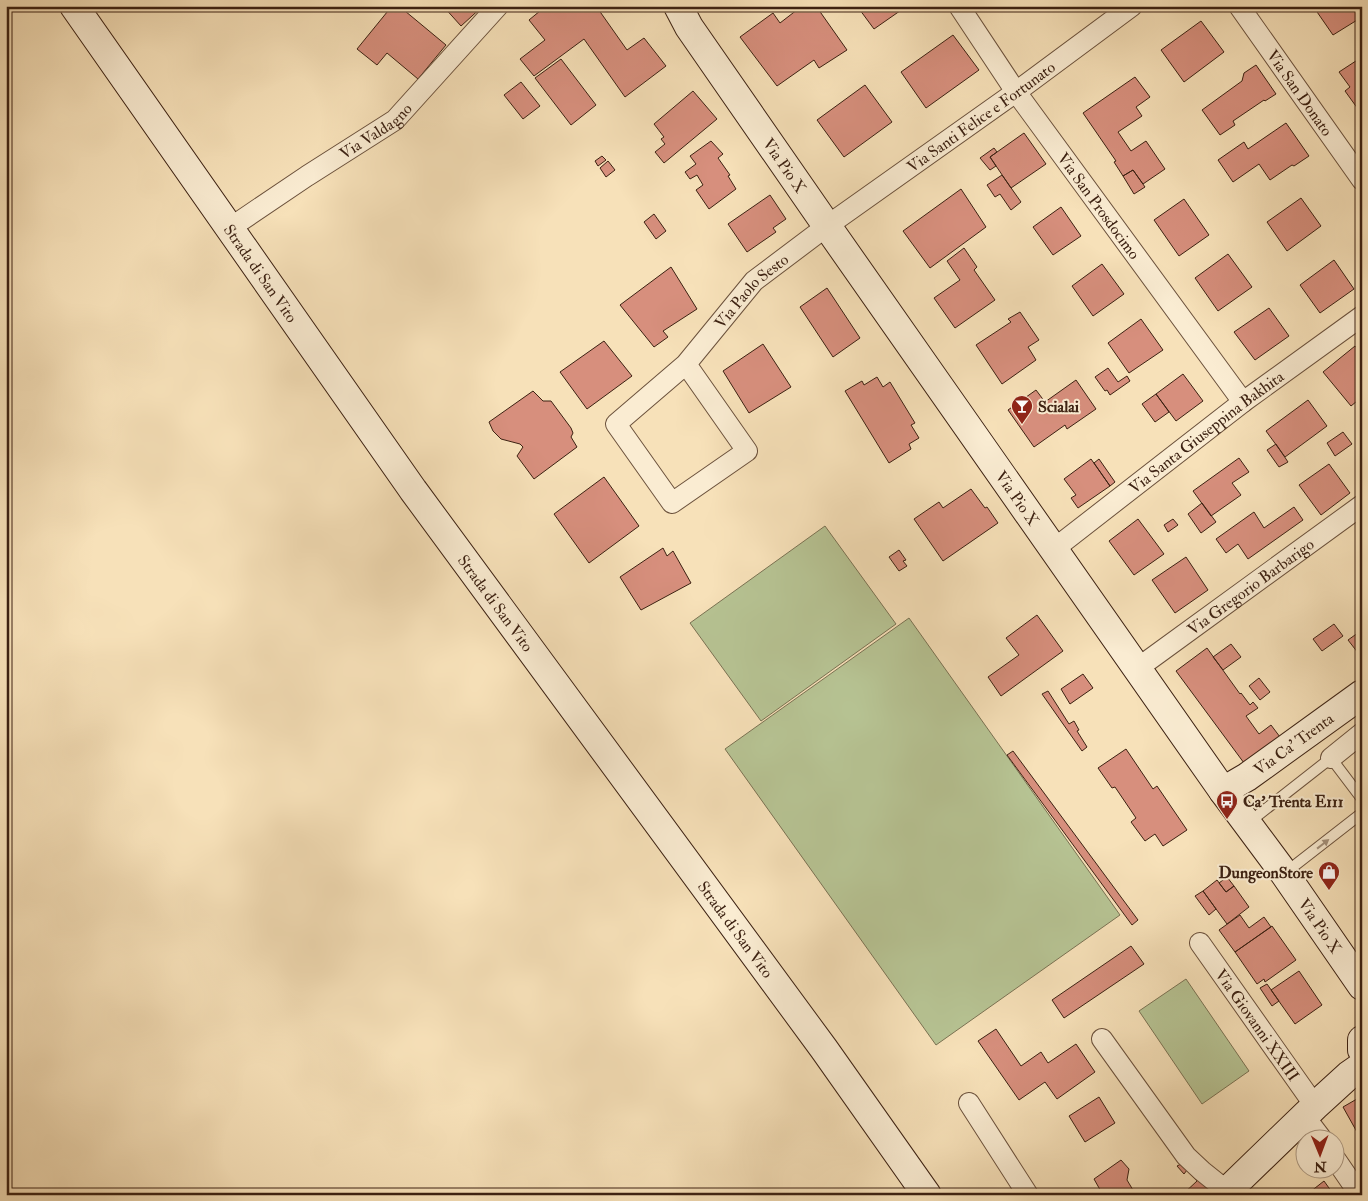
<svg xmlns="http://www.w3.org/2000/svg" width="1368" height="1201" font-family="'IM FELL Double Pica',serif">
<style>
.park{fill:#b7c494;stroke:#7a7253}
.building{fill:#d78f7d;stroke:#3c2112}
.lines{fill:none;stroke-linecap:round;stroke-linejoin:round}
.lane-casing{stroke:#6b513c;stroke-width:12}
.street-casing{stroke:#6b513c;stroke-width:22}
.secondary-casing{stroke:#3c2112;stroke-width:30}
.lane{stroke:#faecd2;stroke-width:10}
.street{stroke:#faecd2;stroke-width:20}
.secondary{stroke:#faecd2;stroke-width:28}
.oneway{fill:#a4917c}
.labels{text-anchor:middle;stroke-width:4;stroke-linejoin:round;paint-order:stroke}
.street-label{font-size:16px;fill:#3c2112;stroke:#faecd2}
.poi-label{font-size:16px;font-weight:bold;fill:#3c2112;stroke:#faecd2;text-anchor:start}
</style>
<rect width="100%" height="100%" fill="#f7e1b9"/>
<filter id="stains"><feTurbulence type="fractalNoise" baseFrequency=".004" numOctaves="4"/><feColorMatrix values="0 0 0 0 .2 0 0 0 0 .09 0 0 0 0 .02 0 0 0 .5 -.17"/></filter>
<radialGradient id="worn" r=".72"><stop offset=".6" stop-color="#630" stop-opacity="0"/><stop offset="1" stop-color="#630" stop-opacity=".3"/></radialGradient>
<path class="park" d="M825,526l71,98 -135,97 -71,-98z
M909,618l211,297 -184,130 -211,-296z
M1186,979l63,92 -47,33 -63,-93z"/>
<path class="building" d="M392,6h7l47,39 -28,34 -31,-26 -10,12 -20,-16z
M443,6h40l-22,20z
M546,6h50l31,44 17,-12 22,28 -41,31 -41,-58 -50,37 -14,-17 25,-19 -16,-20z
M802,6h14l31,44 -28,18 -5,-8 -37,26 -37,-49 33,-24 7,10z
M857,6h50l-33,23z
M1319,6h43v11l-29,18 -18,-26z
M1201,21l23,31 -40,30 -23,-32z
M953,35l26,35 -53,38 -25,-36z
M1362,57v49l-4,3 -13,-18 5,-4 -11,-15z
M561,59l35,46 -25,20 -36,-47z
M1256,65l20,29 -11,7 -1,-1 -31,21 2,4 -15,10 -18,-25 40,-29 2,-8z
M1135,77l15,20 -14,10 6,9 -24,16 13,19 15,-10 19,28 -22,15 -10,-14 -10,6 -9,-14 2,-1 -33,-48z
M521,82l19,24 -17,13 -19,-24z
M865,85l27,37 -48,35 -27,-37z
M693,91l24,28 -53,44 -9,-11 10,-8 -4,-5 3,-2 -10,-13z
M1286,123l23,33 -15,10 -2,-1 -22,15 -11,-16 -26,18 -15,-22 26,-18 4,7z
M1024,133l22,31 -35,24 -21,-31z
M711,141l12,13 -5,4 12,17 -2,1 8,13 -27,20 -13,-19 7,-5 -6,-10 -7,4 -5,-7 11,-8 -6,-8z
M994,148l3,4 -7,5 6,9 -6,4 -10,-12z
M602,156l4,4 -8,6 -3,-5z
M608,161l7,9 -9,7 -6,-9z
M1133,170l12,17 -11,7 -11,-18z
M1002,175l19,27 -10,8 -11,-16 -5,3 -8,-12z
M961,189l25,38 -56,41 -27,-37z
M770,195l16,24 -13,9 3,4 -29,20 -19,-28z
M1301,198l20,28 -34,25 -20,-29z
M1184,199l25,36 -30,21 -25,-36z
M1061,207l20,29 -28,19 -20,-28z
M654,214l12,17 -10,8 -12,-17z
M964,248l13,19 -3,3 21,30 -40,28 -21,-30 26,-18 -13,-19z
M1228,254l24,33 -34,24 -23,-33z
M1334,260l20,29 -34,24 -20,-28z
M1102,264l22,30 -31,22 -21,-30z
M671,267l26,42 -34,22 5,6 -14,10 -34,-42z
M827,288l33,50 -27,19 -33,-50z
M1269,308l20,28 -34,24 -21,-28z
M1020,312l19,28 -11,7 8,13 -34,24 -26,-39 35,-23 -3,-3z
M1141,319l22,31 -34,23 -21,-30z
M604,341l28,35 -45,33 -27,-37z
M763,344l28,43 -42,26 -26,-42z
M1355,346l7,8v43l-11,9 -28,-34z
M1108,368l10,14 9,-6 3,5 -20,14 -3,-5 -2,1 -10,-14z
M1183,374l20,27 -27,20 -20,-27z
M877,377l6,10 7,-5 25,41 -4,2 8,13 -10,6 2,5 -22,14 -44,-72 17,-10 2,4z
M1076,380l20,29 -29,20 -2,-4 -31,22 -26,-37 28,-20 9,12z
M533,391l10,10h8l20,27 2,5 -2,4 6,10 -43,32 -17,-23 6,-9 -3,-3 -19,-5 -8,-8 -4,-9z
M1156,394l13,18 -14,10 -13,-18z
M1308,400l19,26 -42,31 -19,-26z
M1343,432l9,12 -17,12 -8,-13z
M1276,444l12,18 -9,5 -12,-17z
M1239,458l10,14 -17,11 9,12 -30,21 -18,-25z
M1091,459l19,27 -32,22 -7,-10 5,-3 -12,-16z
M1099,459l16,23 -5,4 -16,-23z
M1329,464l21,29 -29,22 -22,-30z
M604,477l35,49 -50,37 -35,-49z
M971,489l14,19 2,-1 11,16 -55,38 -29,-42 25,-17 4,6z
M1202,503l14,19 -15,11 -13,-19z
M1294,507l9,13 -55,39 -10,-15 -12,9 -10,-14 38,-27 10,16z
M1138,519l26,35 -30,21 -25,-34z
M1173,519l5,6 -10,7 -4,-7z
M663,548l4,8 6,-5 18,32 -50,27 -21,-33z
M899,550l7,10 -3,1 4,5 -8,5 -10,-14z
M1186,557l22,33 -33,23 -23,-33z
M1037,615l26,36 -62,45 -13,-19 31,-22 -13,-17z
M1334,624l9,12 -21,15 -9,-12z
M1362,630v28l-14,-18z
M1231,644l10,13 -18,13 -10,-13z
M1207,648l33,46 1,-1 9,12 3,-3 5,6 -12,8 13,18 12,-9 9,12 -36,26 -68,-92z
M1083,674l10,14 -23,16 -9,-15z
M1259,678l11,14 -10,8 -11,-14z
M1048,691l21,33 5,-3 5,9 -2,1 10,16 -5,4 -40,-57z
M1126,749l27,40 4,-3 30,44 -24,16 -8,-12 -10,7 -14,-19 5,-4 -21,-31 -3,1 -14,-20z
M1013,751l125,169 -6,5 -125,-170z
M1227,877l7,9 -8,6 -7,-9z
M1217,880l9,12 8,-6 15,21 -22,17 -24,-33z
M1203,891l13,18 -7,6 -14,-19z
M1240,915l9,13 15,-11 7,10 -36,25 -16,-22z
M1272,926l24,34 -31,22 -1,-3 -7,5 -22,-32z
M1131,946l13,18 -80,54 -12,-18z
M1299,971l23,34 -27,19 -24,-34z
M1267,984l12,17 -7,5 -12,-18z
M996,1029l25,37 20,-14 7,11 28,-19 19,28 -38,27 -12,-17 -26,18 -41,-59z
M1362,1096v45l-19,-34z
M1099,1097l16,26 -30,19 -16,-26z
M1121,1160l8,9 -2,11 9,15h-33l-9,-16z
M1181,1164l35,21 -11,10h-23l15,-14 -10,-11 -3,4 -7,-8z
M1324,1181l10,14h-22l-2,-3z"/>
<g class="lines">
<g class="lane-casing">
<path id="lane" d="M1248,823l83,-65 31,41
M1285,873l77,-60"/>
</g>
<g class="street-casing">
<g id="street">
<path id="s1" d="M959,6l57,86 227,310"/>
<path id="s2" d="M1239,6l123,174"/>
<path id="s3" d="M230,228l77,-52 88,-56 103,-114"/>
<path id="s4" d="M686,364l61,87 -75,52 -56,-79 70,-60 68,-83 73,-55 189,-134 116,-86"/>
<path id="s5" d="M1054,549l189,-147 119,-86"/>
<path id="s6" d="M1138,668l224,-163"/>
<path d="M1331,758l31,-25"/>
<path id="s7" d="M1200,943l115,163"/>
<path d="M1102,1039l84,117 16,15 25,20"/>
<path d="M969,1103l59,92"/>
<path d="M1305,1117l16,21"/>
<path d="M1336,1160l24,35"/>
</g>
</g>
<g class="secondary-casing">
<g id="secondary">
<path id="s8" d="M74,6l339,484 411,559 103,146"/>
<path id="s9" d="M678,6l11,21 138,199 396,565 61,82 78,113"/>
<path id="s10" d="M1223,791l24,-14 115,-83"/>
<path d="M1362,1040v10"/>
<path d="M1223,1195l92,-89 34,-31 13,-9"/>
</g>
</g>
<use href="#lane" class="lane"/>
<use href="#street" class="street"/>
<use href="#secondary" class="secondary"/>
</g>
<defs><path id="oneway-solid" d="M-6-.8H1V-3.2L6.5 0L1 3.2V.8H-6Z" transform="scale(1.25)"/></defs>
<use class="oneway" href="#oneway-solid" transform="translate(1323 844) rotate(-38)"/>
<defs>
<g id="bar-pin" transform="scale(1.125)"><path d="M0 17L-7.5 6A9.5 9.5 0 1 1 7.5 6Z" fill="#8f2418" stroke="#faecd2"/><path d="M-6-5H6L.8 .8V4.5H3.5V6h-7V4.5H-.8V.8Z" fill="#fff"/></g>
<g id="bus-pin" transform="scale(1.125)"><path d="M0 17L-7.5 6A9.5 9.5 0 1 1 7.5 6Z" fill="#8f2418" stroke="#faecd2"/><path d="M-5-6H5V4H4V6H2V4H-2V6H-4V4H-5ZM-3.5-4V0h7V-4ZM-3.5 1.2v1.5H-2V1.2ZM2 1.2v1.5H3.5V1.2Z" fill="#fff"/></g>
<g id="shop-pin" transform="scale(1.125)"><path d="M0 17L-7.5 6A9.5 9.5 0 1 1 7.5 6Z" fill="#8f2418" stroke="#faecd2"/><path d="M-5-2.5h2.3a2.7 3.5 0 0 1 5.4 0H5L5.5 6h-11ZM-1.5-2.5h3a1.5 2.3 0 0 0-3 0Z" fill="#fff"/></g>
</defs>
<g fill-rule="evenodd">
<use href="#bar-pin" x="1022" y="406"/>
<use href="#bus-pin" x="1227" y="801"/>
<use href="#shop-pin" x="1329" y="872"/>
</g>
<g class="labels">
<g class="street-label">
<text dy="6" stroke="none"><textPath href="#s2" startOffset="106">Via San Donato</textPath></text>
<text dy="6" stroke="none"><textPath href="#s4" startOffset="774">Via Santi Felice e Fortunato</textPath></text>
<text dy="6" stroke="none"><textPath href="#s3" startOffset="175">Via Valdagno</textPath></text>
<text dy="6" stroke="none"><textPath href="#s9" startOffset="192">Via Pio X</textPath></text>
<text dy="6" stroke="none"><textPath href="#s1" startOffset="244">Via San Prosdocimo</textPath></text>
<text dy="6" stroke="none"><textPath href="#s8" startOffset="326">Strada di San Vito</textPath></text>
<text dy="6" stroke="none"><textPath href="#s4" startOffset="485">Via Paolo Sesto</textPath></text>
<text dy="6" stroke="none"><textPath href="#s5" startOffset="192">Via Santa Giuseppina Bakhita</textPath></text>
<text dy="6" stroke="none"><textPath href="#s9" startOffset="598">Via Pio X</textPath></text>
<text dy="6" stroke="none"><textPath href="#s6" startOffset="139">Via Gregorio Barbarigo</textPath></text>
<text dy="6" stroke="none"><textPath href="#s8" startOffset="731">Strada di San Vito</textPath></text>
<text dy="6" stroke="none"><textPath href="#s10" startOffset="85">Via Ca' Trenta</textPath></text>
<text dy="6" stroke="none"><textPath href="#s9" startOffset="1122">Via Pio X</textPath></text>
<text dy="6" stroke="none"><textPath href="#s8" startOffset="1136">Strada di San Vito</textPath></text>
<text dy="6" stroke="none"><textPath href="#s7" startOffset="100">Via Giovanni XXIII</textPath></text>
</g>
<g class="poi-label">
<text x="1038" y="412">Scialai</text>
<text x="1243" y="807">Ca' Trenta E111</text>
<text x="1313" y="878" text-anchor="end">DungeonStore</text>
</g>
</g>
<rect width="1368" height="1201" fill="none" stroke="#f7e1b9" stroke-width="25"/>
<rect x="8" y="8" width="1353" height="1186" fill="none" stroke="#3c2112" stroke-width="2.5"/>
<rect x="12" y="12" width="1343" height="1176" fill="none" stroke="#3c2112"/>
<g transform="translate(1320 1154) rotate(179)"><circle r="24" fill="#faecd2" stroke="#ae9b85"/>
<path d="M0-4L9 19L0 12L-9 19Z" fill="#8f2418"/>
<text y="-8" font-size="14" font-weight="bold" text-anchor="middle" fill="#3c2112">N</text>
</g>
<rect width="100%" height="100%" filter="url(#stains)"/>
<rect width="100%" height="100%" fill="url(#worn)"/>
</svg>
